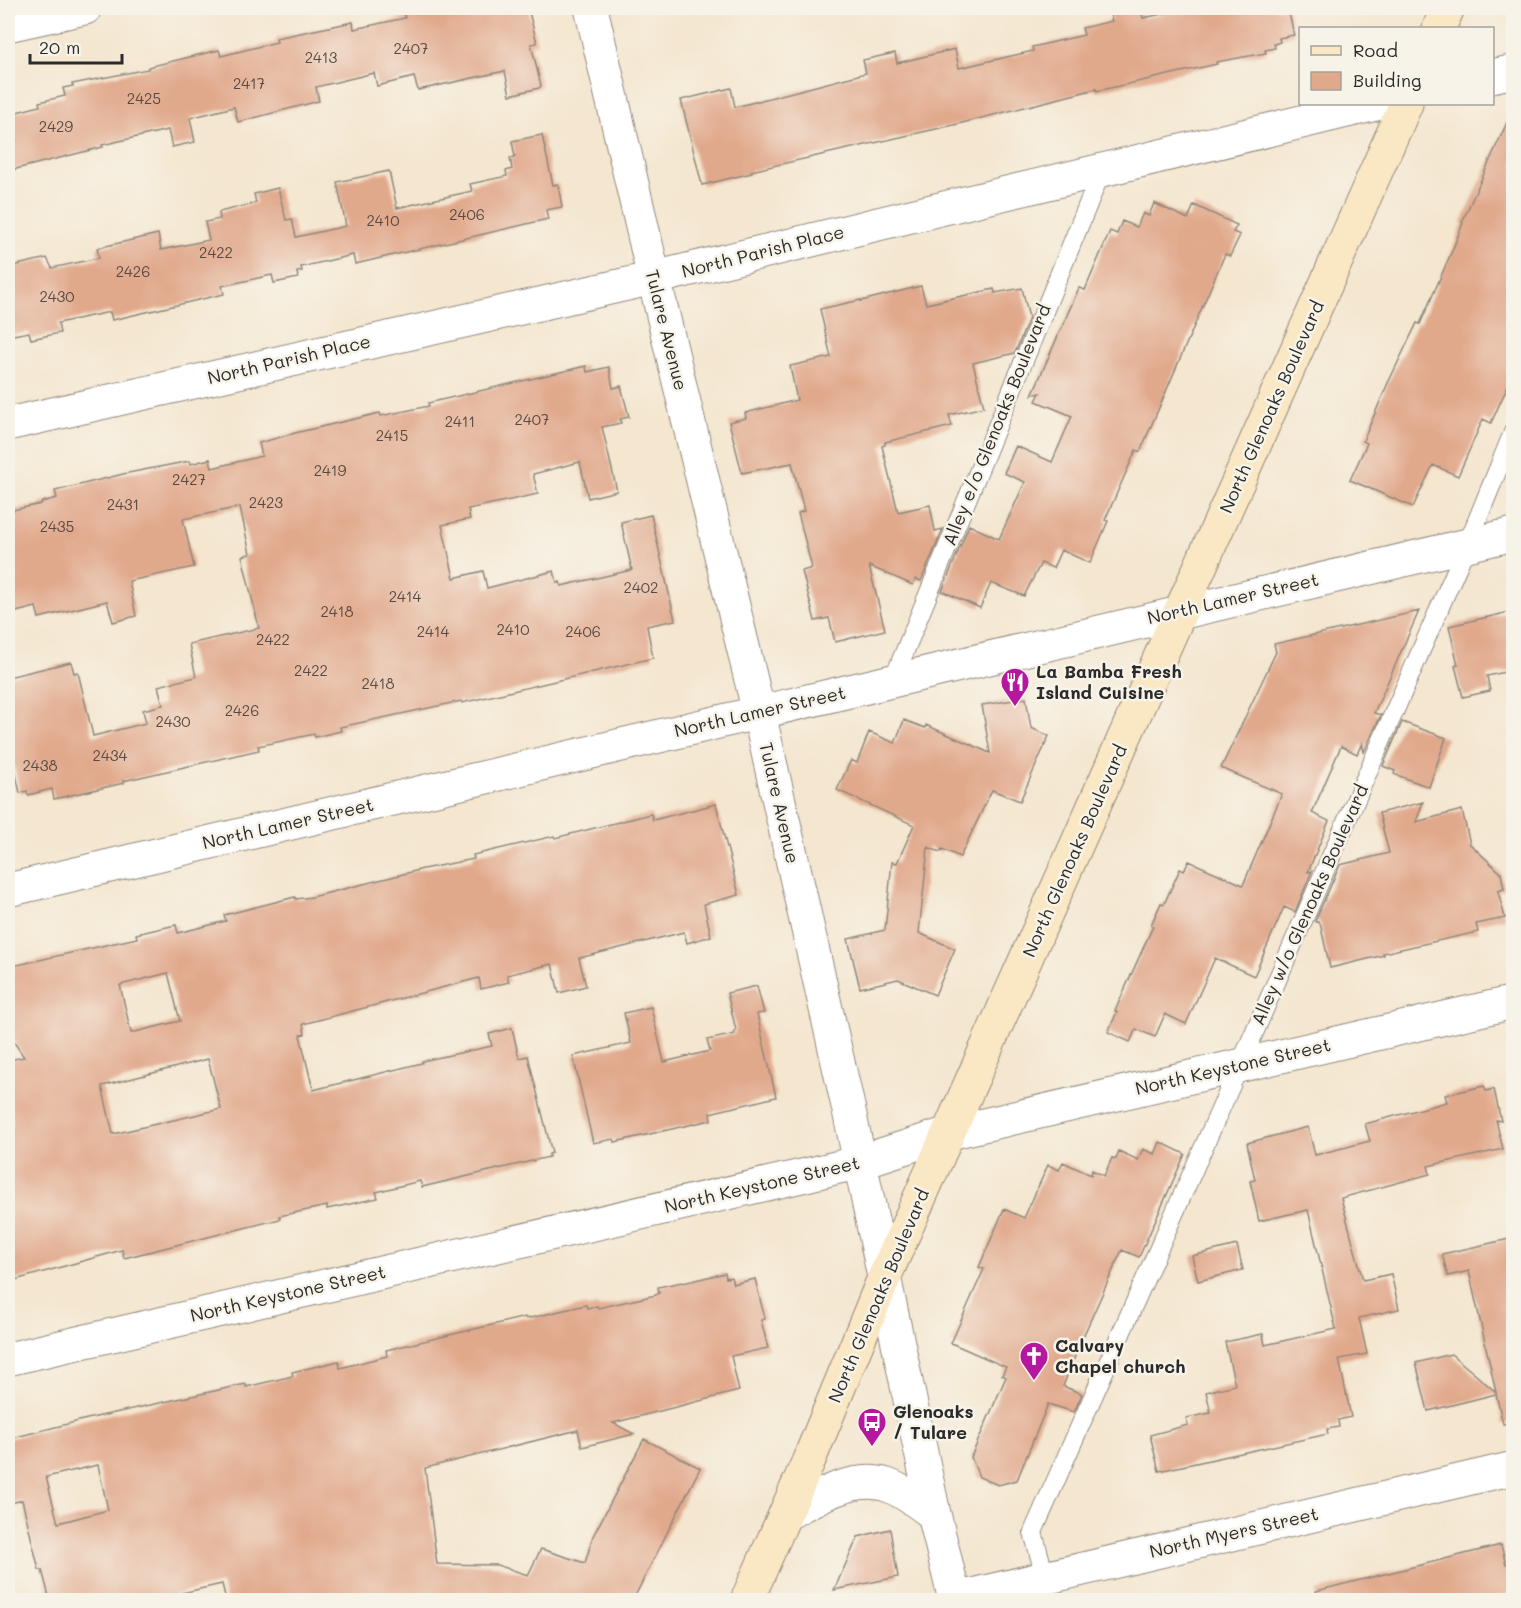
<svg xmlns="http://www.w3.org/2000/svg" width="1521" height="1608" font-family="Mali,sans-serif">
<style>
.building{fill:#e1a98c;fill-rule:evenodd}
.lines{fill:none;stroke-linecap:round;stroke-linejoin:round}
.lane-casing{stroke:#90887d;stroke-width:20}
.street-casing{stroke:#90887d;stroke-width:35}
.secondary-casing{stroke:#90887d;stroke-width:35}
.lane{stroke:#fff;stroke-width:18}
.street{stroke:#fff;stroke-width:33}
.secondary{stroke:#fae7c3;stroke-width:33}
.labels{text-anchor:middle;stroke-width:5;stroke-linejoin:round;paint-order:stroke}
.number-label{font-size:15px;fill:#584a43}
.street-label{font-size:18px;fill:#2b2b2b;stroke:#f7f3e8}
.poi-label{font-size:18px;font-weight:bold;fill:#2b2b2b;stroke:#f7f3e8;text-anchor:start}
</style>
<rect width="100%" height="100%" fill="#f7f3e8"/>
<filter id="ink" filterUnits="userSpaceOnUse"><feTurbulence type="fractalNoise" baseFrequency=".0167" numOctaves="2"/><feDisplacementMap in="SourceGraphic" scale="12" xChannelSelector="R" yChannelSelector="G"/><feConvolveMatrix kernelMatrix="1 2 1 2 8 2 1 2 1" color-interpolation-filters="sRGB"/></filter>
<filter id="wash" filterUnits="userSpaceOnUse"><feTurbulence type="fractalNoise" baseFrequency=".008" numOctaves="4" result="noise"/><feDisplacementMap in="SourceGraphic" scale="24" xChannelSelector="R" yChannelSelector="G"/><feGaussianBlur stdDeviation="1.35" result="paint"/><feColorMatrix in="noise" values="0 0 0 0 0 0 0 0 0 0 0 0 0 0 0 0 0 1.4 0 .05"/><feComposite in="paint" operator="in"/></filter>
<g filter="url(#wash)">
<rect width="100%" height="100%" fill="#f4e6cf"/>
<g id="blocks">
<path class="building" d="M402,8h126l9,35 -6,1 10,42 -2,2 -29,7 -5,-24 -87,19 -4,-13 -37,9 -3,-13 -58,14 3,14 -81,21 -4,-15 -44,11 5,24 -23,5 -4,-17 -66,15 1,2 -95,24v-28l8,-2 -7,-27 31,-8 -1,-4 26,-6 -2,-8 10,-2 -1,-2 76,-15v-2l71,-17 2,6 56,-14 -1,-4 77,-16 1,7 51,-11z
M1109,8h32l2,10 47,-10h98l6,27 -15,3 1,4 -6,2 1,4 -10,2 1,3 -50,9 1,2 -120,27 -1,-2 -138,35 -207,47 1,2 -50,12 -21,-85 50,-12 4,19 131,-34 -3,-13 32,-7 2,10 58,-14 4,19 74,-17 -1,-4 52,-12 -2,-7 30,-7z
M1514,107v121l-9,19 9,5v120l-23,51 -8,-4 -25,57 -25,-11 -20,42 -63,-27 17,-37 -4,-2 25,-58 29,-60 3,1 32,-73 11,-28 -1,-1z
M542,135l11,50 5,-1 4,23 -16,3 2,9 -193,45 -2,-9 -52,12 1,4 -5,1 1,6 -24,5 -2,-8 -50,11 2,8 -112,26 -2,-8 -52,11 2,10 -29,6 -2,-7 -21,4v-69l39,-9 5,10 47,-10 -2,-10 61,-14 3,16 48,-10 -4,-18 15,-3 -1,-7 37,-9 -2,-9 24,-6 8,32 6,-1 4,18 50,-11 -9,-44 52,-11 8,37 75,-17 -2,-7 37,-8 -1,-5 6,-2 -2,-11 5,-1 -3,-16z
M1154,203l34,16 6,-14 43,20 -4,7 7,3 -10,21 -5,-2 -85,198 -4,-2 -31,70 3,1 -18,42 -29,-13 -8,18 -12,-5 -17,33 -33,-13 -11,25 -38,-17 27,-66 30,14 26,-57 -21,-9 12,-27 36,16 20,-46 -36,-15 4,-8 -8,2 47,-107 6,2 25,-59 7,3 5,-13 15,6 6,-14 6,3z
M921,286l5,18 68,-15 1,4 27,-5 7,30 -14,35 -42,10 11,44 -35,8 3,11 -67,16v3l-3,1 16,66 32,-7 5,26 8,-2 -22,52 -5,-2 -3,6 -44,-19 16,64 -50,12 -6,-24 -14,3 -13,-50 10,-3 -14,-55 6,-2 -12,-48 -50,10 -13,-51 17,-4 -1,-5 52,-13 -7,-34 41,-9 -11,-48 41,-9v1z
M586,366l1,6 22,-5 4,21 8,-2 8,31 -9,2 1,4 -19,4 15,64 -29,7 -8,-36 -47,12 5,20 -70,15 2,10 -28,6 12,53 29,-7 4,17 67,-17 3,12 3,-1 1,4 71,-16 -11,-48 30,-7 24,105 -28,6 6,32 -191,45 -1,-2 -121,26 1,4 -26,6 -1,-3 -56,12 1,4 -136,31 1,2 -70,16 -2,-10 -24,6 -1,-4 -7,2 -12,-55v-61l63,-15 3,11 4,-1 15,64 53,-13 -3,-13 20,-5 -5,-19 38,-9 -7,-33 70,-16 -17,-72 8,-2 -10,-47 -57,12 11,48 -65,14 7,35 -23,6 -6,-21 -68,17 -3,-11 -28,7v-103l33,-7 1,-2 15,-4 -2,-7 68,-17 67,-13v3l20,-5 2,9 50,-12 -3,-13 36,-10 85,-20 1,3 48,-10 -1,-3z
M1419,611l-45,102 7,2 -17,37 -2,-9 -5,11 -16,-8 -29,67 17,8 -21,51 4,-1 -17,41 -11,-5 -30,69 -39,-18 -29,66 -21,-10 -10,23 -19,-8 -6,13 -22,-10 9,-20 -2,-1 38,-85 -2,-1 10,-22 3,1 16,-35 4,2 5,-10 54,24 39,-91 -61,-26 55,-116 -2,-8z
M1514,611v59l-27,6 3,15 -27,6 -8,-31 3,-1 -9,-39z
M1026,698l5,30 18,8 -29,65 -28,-11 -32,67 -18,-8 -2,3 -12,-5 -9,86 36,16 -20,46 -37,-16 -38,9 -12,-49 37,-9 7,-68 5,1 17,-38 -77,-35 14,-30 6,3 12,-31 26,11 9,-23 21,8 1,-3 64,28 -8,-48z
M1402,722l44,16 -17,49 -35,-13 1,-3 -12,-5z
M1423,802l-7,20 46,-12 8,34 31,29 3,16 -6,2 7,27 -29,6 2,8 -95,21 1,2 -12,3 -42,10 -10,-45 -5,-2 25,-56 49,-12 -10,-40z
M716,804l23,91 -35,9 7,32 -24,7 -3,-11 -105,26 7,28 -27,7 -7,-29 -45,11 2,7 -28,7 -2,-11 -176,46 2,10 -5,1 13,55 109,-27v-2l70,-15 -3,-12 23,-6 7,30 9,-2 24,97 -3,1v3l-127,30 -2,-6 -44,11 2,6 -51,11v-3l-48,10 1,3 -156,39 -2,-8 -114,32v-156l5,-1 -5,-25v-40l16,-3 -16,-24v-66l129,-29 -1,-4 40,-9 2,8 48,-12 -2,-6 71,-18 1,2 16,-2 111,-28 51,-10 -1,-4 81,-19 1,2 96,-24 2,6zM168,973l12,48 -49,12 -11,-48zM208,1059l13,50 -108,25 -11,-48z
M757,986l7,27 -7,1 19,83 -66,16 1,7 -96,22 -1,-3 -21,4 -20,-87 58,-13 -7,-30 27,-6 13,55 46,-11 -3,-11 28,-6 -1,-3 2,-1 -9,-37z
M1484,1086l2,5 8,-2 7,32 -5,-1 7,29 -75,17 2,8 -89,24 22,82 28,-6 8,35 -40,9 8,36 -28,5 12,58 -13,3 1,7 -12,2 1,5 -169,37 -9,-36 38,-10 -2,-7 25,-5 -5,-21 29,-7 -10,-43 38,-8 2,11 71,-16 -28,-119 -49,11 -9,-40 5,-1 -8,-37 61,-16 7,28 55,-14 -5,-17 82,-22 -2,-7z
M1160,1142l25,12 -46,103 -17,-7 -40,89 -19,47 19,8 -8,18 -26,-8 -31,76 -19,5 -19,-8 -8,-20 35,-80 -4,-2 4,-8 -55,-24 33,-74 -5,-2 25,-58 20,9 24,-53 11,5 4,-8 28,13 1,-5 12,6 8,-18 4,1 3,-8 19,9 5,-11 12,5z
M1514,1238v185l-11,1 -7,-30 -68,17 -12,-48 35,-9 45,38 -27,-121 -21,5 -6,-22z
M1237,1245l6,25 -45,11 -6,-25z
M725,1273l1,5 5,-1 2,7 22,-5 10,40 -4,1 7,28 -37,8 8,35 -126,32 21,11 -52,13 -4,-17 -153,38 12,96 60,1 31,10 13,-26 44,14 8,-27 51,-97 56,29 -67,132h-407l-4,-16 -58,13 1,3h-115l-8,-30h-3l-17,-70 -14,4v-65l79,-20 159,-35v3l47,-11 -1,-4 47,-11 1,7 47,-12 -1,-6 139,-33 1,2 60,-14 1,3 10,-2 1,2 58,-13 3,-2 -1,-6 24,-5 1,1zM98,1465l10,45 -50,13 -12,-46z
M890,1529l8,48 -64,13 24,-53z
M1501,1545l5,19 8,-2v31l-30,7h-167l-1,-9z"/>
</g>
</g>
<g filter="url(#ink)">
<use href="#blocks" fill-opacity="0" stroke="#90887d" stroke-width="1.5"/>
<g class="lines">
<g class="lane-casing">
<path id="lane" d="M893,680l209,-510
M1045,1577l-12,-45 207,-467 227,-520 47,-115"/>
</g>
<g class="street-casing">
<path id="street" d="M591,8l63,270 105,435 91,402 84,399 21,86
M8,25l77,-17
M1492,76l22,-5
M8,424l646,-146 722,-174
M8,890l1506,-356
M8,1359l798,-184 54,-13 89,-29 565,-131
M786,1514c27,-15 68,-40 101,-29 17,6 33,19 47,29
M955,1599l559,-131"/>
</g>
<g class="secondary-casing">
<path id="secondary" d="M1439,28l9,-20
M747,1600l62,-140 75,-182 522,-1174"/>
</g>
<use href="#lane" class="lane"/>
<use href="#street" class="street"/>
<use href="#secondary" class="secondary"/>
</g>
</g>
<defs>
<g id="restaurant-pin" transform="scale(1.5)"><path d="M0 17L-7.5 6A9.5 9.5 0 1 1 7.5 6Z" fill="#b5179e" stroke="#f7f3e8"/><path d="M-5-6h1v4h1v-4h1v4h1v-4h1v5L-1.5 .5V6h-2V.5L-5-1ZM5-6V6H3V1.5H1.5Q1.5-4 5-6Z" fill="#fff"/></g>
<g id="church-pin" transform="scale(1.5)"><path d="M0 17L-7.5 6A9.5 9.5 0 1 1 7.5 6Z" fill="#b5179e" stroke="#f7f3e8"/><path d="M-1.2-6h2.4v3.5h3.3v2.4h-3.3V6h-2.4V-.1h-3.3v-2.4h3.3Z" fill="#fff"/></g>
<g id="bus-pin" transform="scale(1.5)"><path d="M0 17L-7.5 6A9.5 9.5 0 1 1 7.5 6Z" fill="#b5179e" stroke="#f7f3e8"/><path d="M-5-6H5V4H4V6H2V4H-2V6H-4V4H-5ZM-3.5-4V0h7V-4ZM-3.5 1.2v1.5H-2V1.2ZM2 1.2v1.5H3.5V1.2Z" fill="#fff"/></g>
</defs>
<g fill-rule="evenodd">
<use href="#restaurant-pin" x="1015" y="682"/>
<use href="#church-pin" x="1034" y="1356"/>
<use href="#bus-pin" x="872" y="1422"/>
</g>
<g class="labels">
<g class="number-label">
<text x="411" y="54">2407</text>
<text x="321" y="63">2413</text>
<text x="249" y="89">2417</text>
<text x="144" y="104">2425</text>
<text x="56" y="132">2429</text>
<text x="467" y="220">2406</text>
<text x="383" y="226">2410</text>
<text x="216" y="258">2422</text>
<text x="133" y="277">2426</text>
<text x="57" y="302">2430</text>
<text x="532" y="425">2407</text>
<text x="460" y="427">2411</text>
<text x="392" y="441">2415</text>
<text x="330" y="476">2419</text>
<text x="189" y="485">2427</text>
<text x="266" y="508">2423</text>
<text x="123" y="510">2431</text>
<text x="57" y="532">2435</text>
<text x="641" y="593">2402</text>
<text x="405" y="602">2414</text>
<text x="337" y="617">2418</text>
<text x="513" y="635">2410</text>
<text x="433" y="637">2414</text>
<text x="583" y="637">2406</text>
<text x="273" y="645">2422</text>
<text x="311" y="676">2422</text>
<text x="378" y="689">2418</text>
<text x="242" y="716">2426</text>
<text x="173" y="727">2430</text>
<text x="110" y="761">2434</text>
<text x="40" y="771">2438</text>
</g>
<g class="street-label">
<text transform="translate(763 252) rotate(-14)" y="6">North Parish Place</text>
<text transform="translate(666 330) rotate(76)" y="6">Tulare Avenue</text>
<text transform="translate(289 360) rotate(-13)" y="6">North Parish Place</text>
<text transform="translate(1272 407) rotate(-66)" y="6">North Glenoaks Boulevard</text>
<text transform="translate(997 425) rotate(-68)" y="6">Alley e/o Glenoaks Boulevard</text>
<text transform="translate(1233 599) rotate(-13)" y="6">North Lamer Street</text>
<text transform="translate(760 712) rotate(-13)" y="6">North Lamer Street</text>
<text transform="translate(779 803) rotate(77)" y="6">Tulare Avenue</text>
<text transform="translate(288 824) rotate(-13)" y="6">North Lamer Street</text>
<text transform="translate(1075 851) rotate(-66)" y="6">North Glenoaks Boulevard</text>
<text transform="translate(1310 905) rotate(-66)" y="6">Alley w/o Glenoaks Boulevard</text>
<text transform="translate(1233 1067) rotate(-13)" y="6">North Keystone Street</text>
<text transform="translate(762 1185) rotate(-13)" y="6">North Keystone Street</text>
<text transform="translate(288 1294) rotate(-13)" y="6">North Keystone Street</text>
<text transform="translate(879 1296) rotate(-67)" y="6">North Glenoaks Boulevard</text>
<text transform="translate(1234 1533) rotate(-13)" y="6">North Myers Street</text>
</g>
<g class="poi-label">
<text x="1036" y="678">La Bamba Fresh<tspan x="1036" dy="21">Island Cuisine</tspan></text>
<text x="1055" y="1352">Calvary<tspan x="1055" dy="21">Chapel church</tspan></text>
<text x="893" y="1418">Glenoaks<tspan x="893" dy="21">/ Tulare</tspan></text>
</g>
</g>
<rect width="1521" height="1608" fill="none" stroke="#f7f3e8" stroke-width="30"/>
<rect x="1299" y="27" width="195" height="78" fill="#f7f3e8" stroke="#a5a39c" stroke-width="1.5"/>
<rect x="1311" y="46" width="30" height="9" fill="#fae7c3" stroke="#a5a39c" stroke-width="1.5"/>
<text x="1353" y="57" font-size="18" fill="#2b2b2b">Road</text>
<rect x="1311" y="72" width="30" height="18" fill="#e1a98c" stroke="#a5a39c" stroke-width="1.5"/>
<text x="1353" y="87" font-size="18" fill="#2b2b2b">Building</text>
<path d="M30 54v9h92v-9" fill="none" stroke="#2b2b2b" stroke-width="3"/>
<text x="39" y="54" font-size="18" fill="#2b2b2b" stroke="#f7f3e8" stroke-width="4.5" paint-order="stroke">20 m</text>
</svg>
